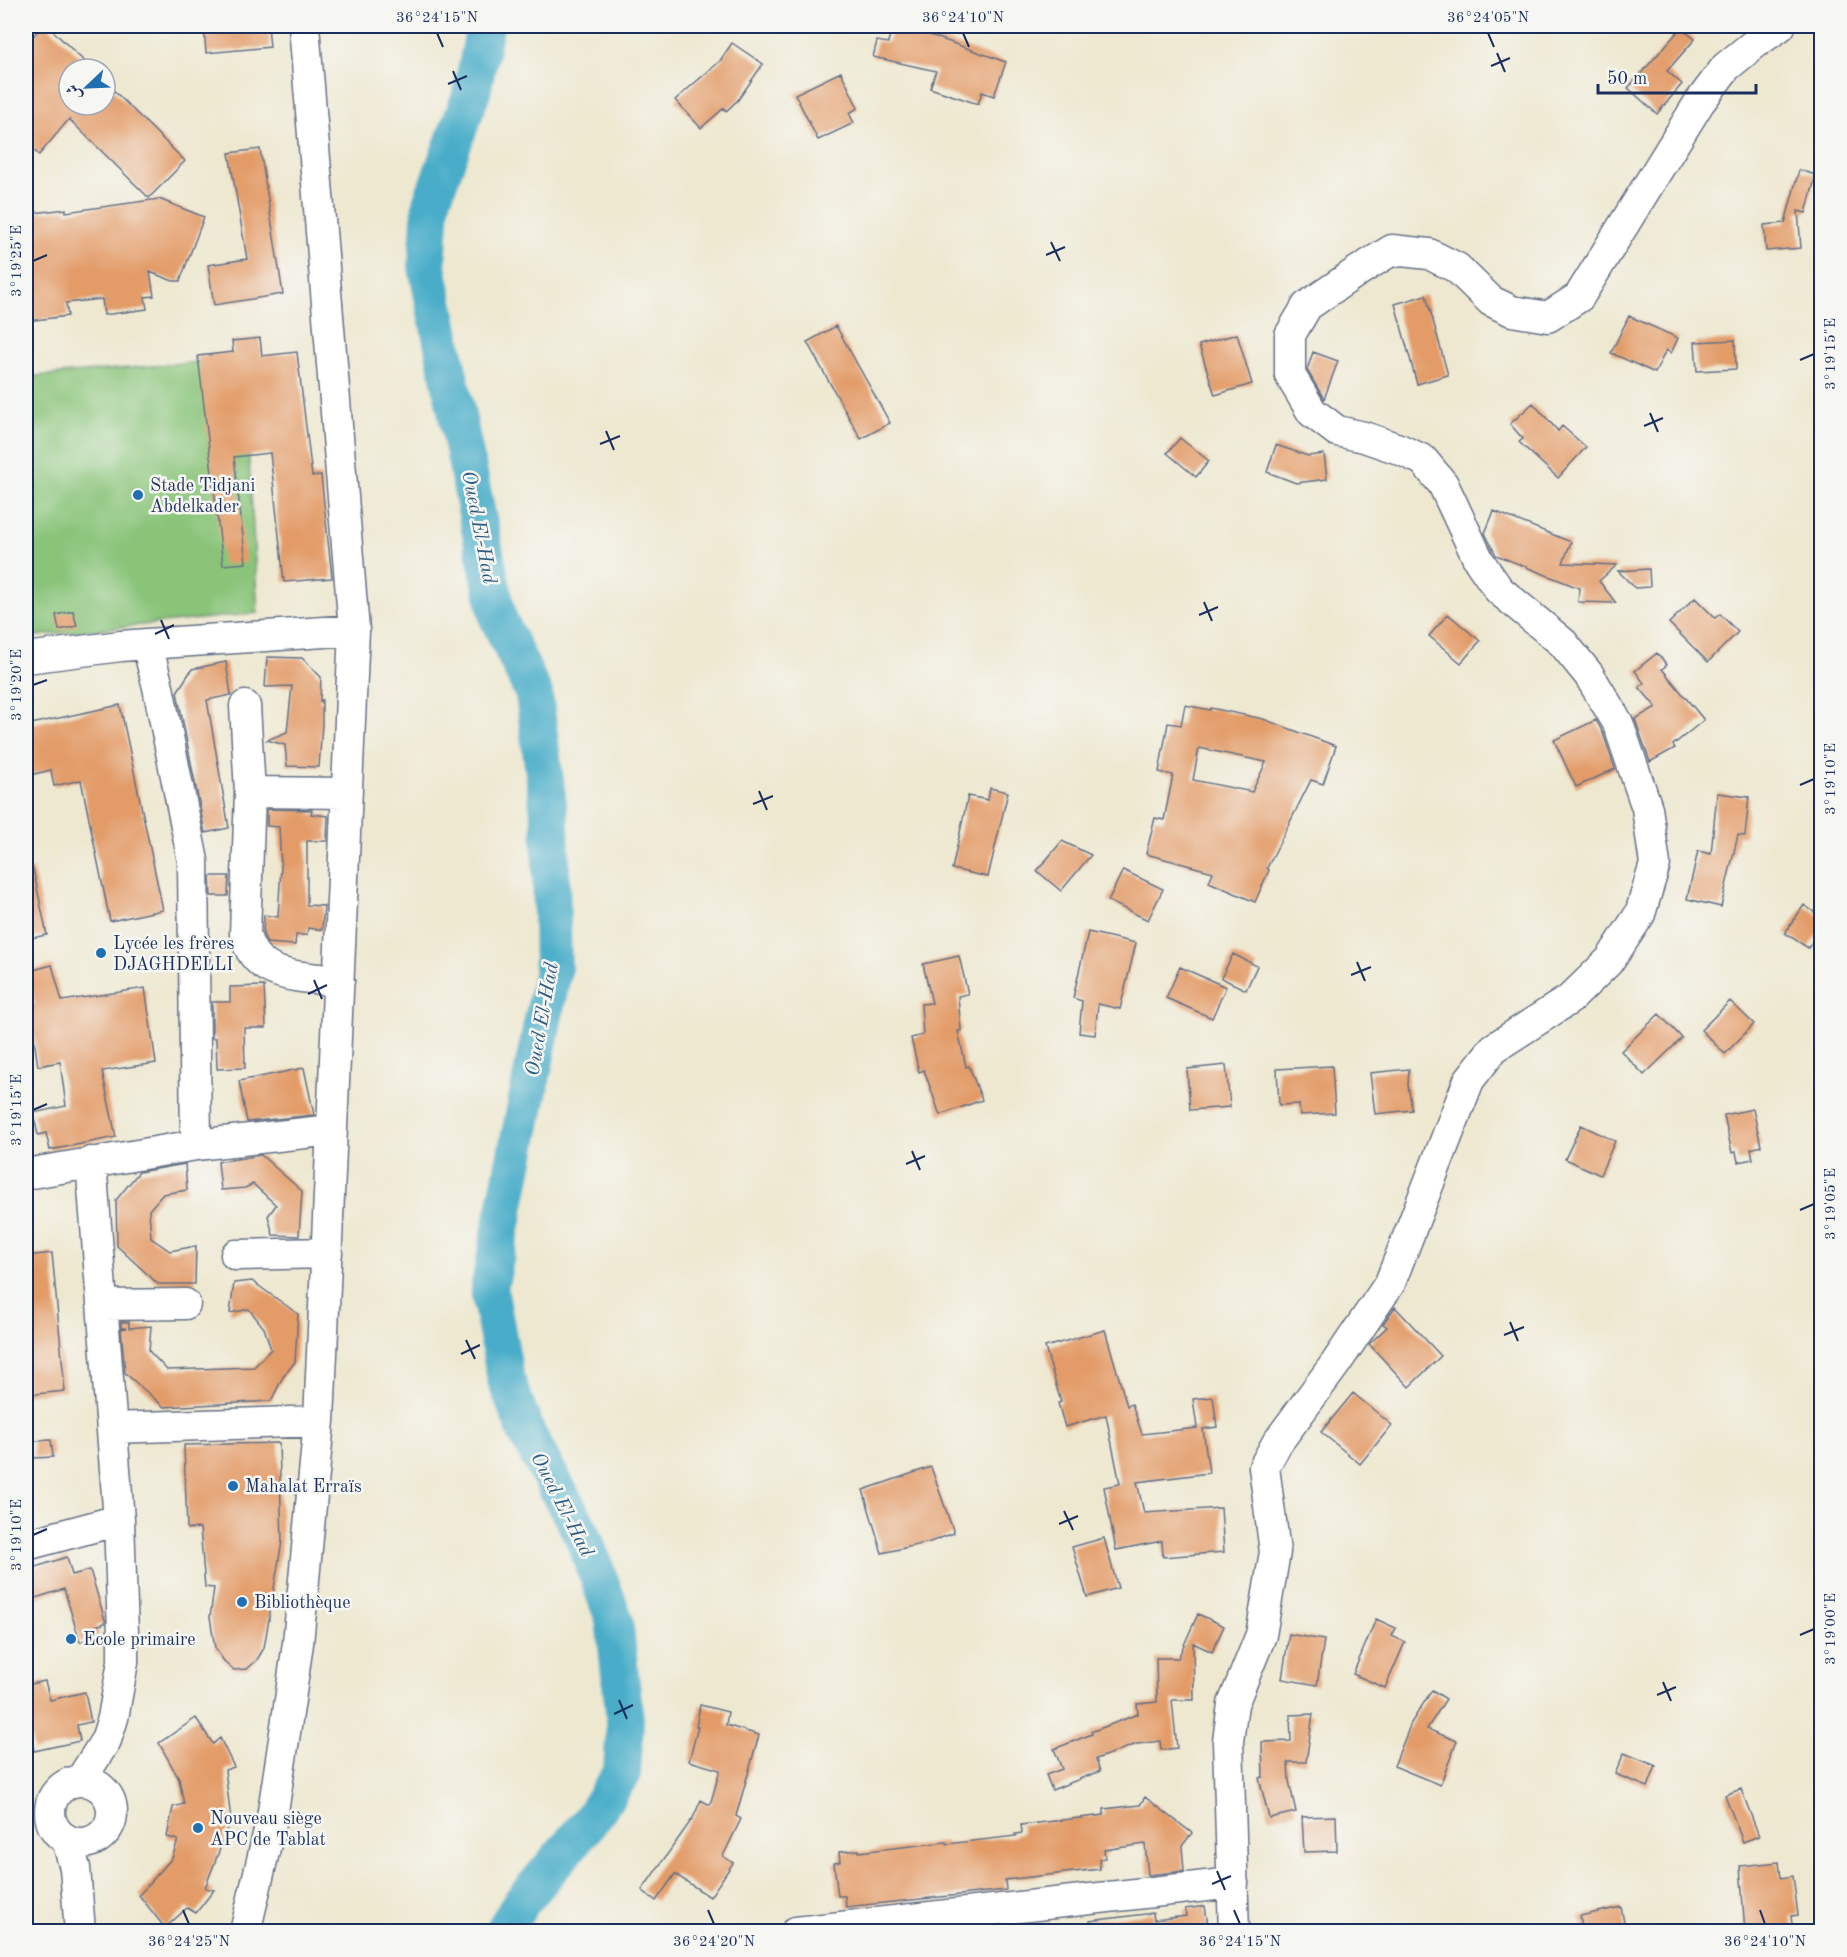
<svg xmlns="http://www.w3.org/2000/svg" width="1847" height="1957" font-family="'Old Standard TT',Amiri,serif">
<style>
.green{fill:#89c479;stroke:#527a6c;stroke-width:1.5}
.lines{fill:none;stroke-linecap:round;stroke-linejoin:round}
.river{stroke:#49adc9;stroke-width:38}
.building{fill:#e39b68;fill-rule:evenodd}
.minor-casing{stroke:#657086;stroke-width:33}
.minor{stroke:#fff;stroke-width:30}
.ticks{fill:none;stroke:#1b2f5e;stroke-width:2}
.poi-dot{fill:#1f6fb2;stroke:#f6f6f2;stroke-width:2}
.labels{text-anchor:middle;stroke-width:5;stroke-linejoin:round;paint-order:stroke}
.poi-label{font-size:18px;fill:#1b2f5e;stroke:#f6f6f2;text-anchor:start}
.water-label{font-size:20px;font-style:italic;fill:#2b5b83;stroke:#f6f6f2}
.neatline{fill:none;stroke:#1b2f5e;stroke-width:2}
.ticks-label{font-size:15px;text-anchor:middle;fill:#1b2f5e}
</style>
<rect width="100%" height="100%" fill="#f6f6f2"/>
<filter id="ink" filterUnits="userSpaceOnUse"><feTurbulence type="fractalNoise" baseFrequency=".0167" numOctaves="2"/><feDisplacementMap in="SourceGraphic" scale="12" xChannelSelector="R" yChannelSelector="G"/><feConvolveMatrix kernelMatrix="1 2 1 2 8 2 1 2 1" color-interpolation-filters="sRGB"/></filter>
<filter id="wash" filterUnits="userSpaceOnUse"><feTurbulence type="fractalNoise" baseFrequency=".008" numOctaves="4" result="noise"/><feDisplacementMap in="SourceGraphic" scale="24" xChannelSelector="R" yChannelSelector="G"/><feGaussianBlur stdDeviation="1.35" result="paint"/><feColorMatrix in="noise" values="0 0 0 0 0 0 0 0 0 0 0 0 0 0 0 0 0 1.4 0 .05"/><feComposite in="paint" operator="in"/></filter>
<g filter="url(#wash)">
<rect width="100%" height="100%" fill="#eee8d0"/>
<path class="green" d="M243,358l15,255 -232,24v-260z"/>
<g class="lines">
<path class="river" d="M485,26l-13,66 -41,111 -4,64 71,351 36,76 16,127 3,149 -64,319 17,91 21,54 55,100 32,85 11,102 -3,52 -32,48 -69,82 -18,29"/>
</g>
<g id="blocks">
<path class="building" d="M43,26h5l44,43h-23v36h36v-23l80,79 -36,37 -80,-79 -30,36 -13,-12v-100z
M204,26h64l2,21 -64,6z
M892,26h33l-1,7 82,29 -12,34 -12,-4 -4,12 -48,-16 6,-17 -63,-14 4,-16 11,2z
M1681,28l14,11 -28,32 15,13 -25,30 -29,-26z
M732,43l31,21 -25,36 -12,11 -2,-3 -23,20 -26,-28 45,-39z
M841,72l17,36 -9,5 5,10 -36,17 -23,-46z
M260,149l23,145 -69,11 -6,-40 39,-6 -18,-106z
M1799,170l17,5 -10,38 -8,-2 3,37 -35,3 -2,-26 21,-2z
M159,199l45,18 -24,64h-7l-23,-9 4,24 -9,1 2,12 -43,6 -2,-16 -36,4 2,13 -41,5 -1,-14v-93l40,-5v3z
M1426,295l22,80 -31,9 -22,-80z
M1629,316l49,22 -7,15 -5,-3 -11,23 -44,-20z
M836,326l54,97 -29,16 -54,-97z
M1237,334l15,50 -37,11 -16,-50z
M260,338l2,18 35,-4 15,124 9,-1 11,103 -48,4 -14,-129 -36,4 12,106 -23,2 -25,-209 35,-4 -1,-11z
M1735,340l1,29 -39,2 -2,-29z
M1313,352l25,9 -14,38 -17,-29z
M1533,403l25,28 4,-5 24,21 -28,31 -39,-36 4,-3 -13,-15z
M1180,438l29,23 -13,16 -29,-24z
M1276,445l32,11 16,-2 3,25 -31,4 -29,-11z
M1494,511l77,31 -8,21 54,2 -18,16 17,22 -38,-1 1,-14 -83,-33 -11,-22z
M1649,569l1,18 -15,1 -17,-17z
M1695,598l20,20 5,-4 18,18 -30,30 -39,-39z
M73,611l4,15 -18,4 -3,-15z
M1448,614l32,27 -19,22 -32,-27z
M1657,653l10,12 -5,4 42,51 -31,25 2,3 -25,14 -15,-43 21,-12 -17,-20 5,-4 -9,-12z
M267,657l35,1 19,19 -1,24 2,-1v24l-3,43 -32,-1 -2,-21 -18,-5 20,-8 5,-46 -27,1z
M226,662l5,33 -24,5 22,128 -24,5 -28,-141 15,-23z
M120,705l43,205 -53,11 -29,-141 -27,6 -3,-16 -25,6v-51z
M1185,705l25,5 1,-2 52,11 73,27 -13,38 -12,-4 -44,88 2,2 -14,32 -46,-20 4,-10 -67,-18 9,-36 9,2 9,-45 -14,-3 9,-49 13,2zM1199,748l67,14 -14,30 -59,-12z
M1596,720l7,13 12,36 -39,18 -22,-47z
M990,788l18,4 -20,85 -36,-8 16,-73 20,4z
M1717,793l32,4 -4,39 -7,-1 -17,72 -34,-8 11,-48 13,3z
M267,809l45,1 -1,4 17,2 -1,25h-20v64l17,1 -2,24 -14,-2 -1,7h-11l-1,10 -28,-2 -4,-9 1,-19 14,2 3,-50 -2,-40 -12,-1z
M1062,841l29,14 -30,36 -24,-20z
M33,869l14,66 -21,4v-69z
M1123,870l40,19 -15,31 -40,-19z
M210,876h19l-1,20h-17z
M1804,905l17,12v12l-13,19 -23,-15z
M1088,932l48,11 -16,66 -22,-5 -3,31 -16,-2 3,-32 -9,-3z
M1233,954l24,12 -11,24 -25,-12z
M959,956l9,38 -10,2 3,35h-3l8,36 3,-1 13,34 -42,15 -16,-45 -5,2 -8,-34 12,-3 -2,-31 11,-1 -9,-39z
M52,965l10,36 83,-13 11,75 -54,8 14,66 -66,13 -4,-17 -8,2 -5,-22 33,-7 -6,-44 -22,4 -9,-60 6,-1 -9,-33z
M1180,967l46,20 -14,31 -46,-20z
M264,986l2,42h-22l1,40 -28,1 -1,-31h-4v-36h18v-15z
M1730,1001l24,23 -29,30 -24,-24z
M1659,1014l23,24 -38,37 -23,-24z
M1226,1065l4,42 -40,3 -3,-41z
M1332,1066l3,47 -35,2 -1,-11 -20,1 -2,-36z
M304,1068l10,47 -67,7 -8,-41z
M1409,1069l-1,16 4,25 -37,4 -5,-41z
M1753,1109l8,37 -10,3 2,10 -15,3 -2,-10 -4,1 -8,-38z
M1581,1125l34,16 -15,34 -35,-16z
M261,1155l41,36 -3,45 -26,-1 -5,-19 8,-11 -23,-21 -8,4 -24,2 -3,-28z
M185,1164l2,26 -24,4 -14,16 2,28 19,13 26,-5 -1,38h-37l-41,-38 -1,-46 23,-28z
M52,1253l13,138 -39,4v-139z
M252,1281l46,33 -3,48 -12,15 -12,24 -107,6 -39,-34 -4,-44 5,-1h-5v-6h8v6l22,-2 -2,25 18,19 87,-3 17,-18 -7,-21 -15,-19 -19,4 4,-30z
M1395,1307l46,49 -32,31 -40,-43 18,-17 -4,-3z
M1105,1330l22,76 5,-2 10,30 55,-6 -4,-29 20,-2 4,30 -14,2 6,44 -72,9 7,31 77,-5 3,44 -61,5 -1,-16 -46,9 -12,-63 16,-3 -14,-69 -41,12 -7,-24 3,-1 -16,-55z
M1353,1393l39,32 -32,39 -39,-32z
M51,1440l2,17 -19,1 -1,-17z
M279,1443l3,98 -18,107 -7,12 -10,9 -13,1 -10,-9 -9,-13 -5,-31 4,-29 -9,-1 -5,-59 -13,1 -3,-84z
M931,1467l23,66 -24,9 -48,11 -19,-63z
M1104,1538l14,50 -31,9 -15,-50z
M67,1557l5,18 18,-5 15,50v3l-9,3 3,10 -19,6 -16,-53 -38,12v-31z
M1198,1614l26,12 -12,26 -19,-9 1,57h-22l5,48 -16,2 -1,-9 -23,3 -41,15 4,12 -48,19 -6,-15 16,-6 -8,-20 38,-15 -1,-2 47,-18 -1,-10 20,-2 -1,-44h22z
M1376,1619l20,9 -4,8 13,6 -20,46 -32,-14z
M1289,1634l35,6 -7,45 -35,-6z
M45,1681l5,19 35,-8 6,30 -14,3 3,16 -46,10 -8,-37v-29z
M1432,1690l14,9 -19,30 30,12 -17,44 -46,-19 17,-43z
M700,1705l28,7 -2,13 33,10 -23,81 5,3 -18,37 10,7 -23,34 -35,-23 -19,27 -14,-11 51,-72 8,-18 9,5 10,-35 -31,-9 9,-34h-2z
M1313,1714l-7,48h-18l1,19 7,31 -27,6 -10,-40 4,-1 -1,-35 29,-1 -1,-26z
M196,1718l17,26 7,-6 14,29 -9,3 6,50 -26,68 9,2 -18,23 -9,-5 -22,20 -26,-33 33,-37 6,-18 -11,-3 6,-30 11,-3 -5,-25 -20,-36z
M1624,1753l32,13 -8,21 -33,-13z
M1741,1789l18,47 -16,6 -18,-47z
M1145,1797l47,36 -10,13 2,25 -36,4 -3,-31 -41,6 1,8 -6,1 1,10 -95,11 1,10 -160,17 -1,-11h-7l-4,-33 6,-1 -1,-10 20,-2v2l87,-10 1,2 69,-8 -1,-2 7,-1 -1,-8 83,-10v-6l36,-4z
M1336,1816l1,35 -33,1 -2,-35z
M1779,1862l2,16 12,-2 5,39 -7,1 2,16h-48l-5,-66z
M1205,1906l4,26h-118l-1,-11 63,-8 1,7 32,-4 -1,-7z
M1621,1907l5,25h-43l-3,-16z"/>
</g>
</g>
<g filter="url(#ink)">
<use href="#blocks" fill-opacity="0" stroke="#657086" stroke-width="1.5"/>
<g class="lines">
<g class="minor-casing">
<path id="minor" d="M147,644l207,-14
M26,658l95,-12 26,-2 11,43 35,174 3,284
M245,706l5,86 -5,142c10,46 56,42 94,47
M250,792l97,1
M26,1174l170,-29 136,-15
M236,1255l91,-2
M102,1305l83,-1
M112,1428l207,-7
M26,1545l93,-25
M80,1781l26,-41 7,-22 10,-56v-28l-4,-114 -28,-358
M50 1812a31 31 0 1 1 62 0a31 31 0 1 1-62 0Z
M67,1840l8,28 5,64
M245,1932l27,-114 18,-118 8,-57 21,-222 35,-791 -50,-604
M796,1932l437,-49
M1234,1932l-6,-191 5,-37 28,-69 14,-83 -11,-85 13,-24 59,-80 54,-80 79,-203 25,-32 76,-49 40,-39 30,-46 15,-50 -8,-56 -29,-85 -29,-48 -26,-32 -64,-53 -20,-29 -36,-77 -20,-24 -24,-11 -35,-12 -27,-6 -25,-19 -22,-37v-40l17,-29 48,-33 37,-23 37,4 28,14 34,33 21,10 36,6 31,-20 120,-194 27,-36 32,-26 22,-15"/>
</g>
<use href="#minor" class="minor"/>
</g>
</g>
<path class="ticks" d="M437,33l6,14M963,33l6,14M1488,33l6,14M1497,53l8,19M1491,66l19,-8M453,71l8,19M448,84l19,-8M1051,242l9,19M1046,255l19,-8M33,261l14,-6M1800,360l14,-6M1650,413l8,19M1644,426l19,-8M606,431l8,19M600,444l20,-8M1204,602l8,19M1199,615l19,-8M161,620l8,19M155,634l19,-9M33,685l14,-5M1800,785l14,-6M759,791l8,19M753,804l20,-8M1357,962l8,19M1351,975l20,-8M314,980l8,19M308,994l19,-9M33,1110l14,-6M912,1151l8,19M906,1164l19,-8M1800,1210l14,-6M1510,1322l8,19M1504,1335l20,-8M466,1340l9,19M461,1354l19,-9M1064,1511l9,19M1059,1524l19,-8M33,1535l14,-6M1800,1635l14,-6M1663,1682l8,19M1657,1695l19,-8M619,1700l8,19M614,1714l19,-9M1217,1871l8,19M1212,1884l19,-8M183,1910l6,14M708,1910l6,14M1234,1910l6,14M1760,1910l5,14"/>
<g class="poi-dot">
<circle cx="138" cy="495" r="6"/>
<circle cx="101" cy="953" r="6"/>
<circle cx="233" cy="1486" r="6"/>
<circle cx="242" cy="1602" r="6"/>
<circle cx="71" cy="1639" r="6"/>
<circle cx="198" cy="1828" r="6"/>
</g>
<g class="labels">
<g class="poi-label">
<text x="150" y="491">Stade Tidjani<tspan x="150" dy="21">Abdelkader</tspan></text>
<text x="113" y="949">Lycée les frères<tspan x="113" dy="21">DJAGHDELLI</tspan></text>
<text x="245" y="1492">Mahalat Erraïs</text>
<text x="254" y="1608">Bibliothèque</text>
<text x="83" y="1645">Ecole primaire</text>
<text x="210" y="1824">Nouveau siège<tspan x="210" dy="21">APC de Tablat</tspan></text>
</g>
<g class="water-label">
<text transform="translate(480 527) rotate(79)" y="7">Oued El-Had</text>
<text transform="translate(541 1019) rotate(-80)" y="7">Oued El-Had</text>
<text transform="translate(563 1504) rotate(63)" y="7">Oued El-Had</text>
</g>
</g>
<rect width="1847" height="1957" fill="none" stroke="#f6f6f2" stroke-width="66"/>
<g transform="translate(87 87) rotate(247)"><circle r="28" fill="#f6f6f2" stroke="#9ea6b7" stroke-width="1.5"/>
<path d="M0-4.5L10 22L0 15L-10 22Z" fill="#1f6fb2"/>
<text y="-9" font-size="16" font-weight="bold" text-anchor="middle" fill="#1b2f5e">ش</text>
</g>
<path d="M1598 84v9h158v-9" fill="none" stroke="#1b2f5e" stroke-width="3"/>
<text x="1607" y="84" font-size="18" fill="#1b2f5e" stroke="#f6f6f2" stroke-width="4.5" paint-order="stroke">50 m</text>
<rect x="33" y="33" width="1781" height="1891" class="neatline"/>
<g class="ticks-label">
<text x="437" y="22">36°24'15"N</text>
<text x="963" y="22">36°24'10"N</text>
<text x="1488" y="22">36°24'05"N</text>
<text transform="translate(16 261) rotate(-90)" y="5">3°19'25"E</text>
<text transform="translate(1830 354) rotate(-90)" y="5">3°19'15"E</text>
<text transform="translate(16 685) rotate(-90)" y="5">3°19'20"E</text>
<text transform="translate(1830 779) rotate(-90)" y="5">3°19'10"E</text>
<text transform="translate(16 1110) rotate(-90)" y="5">3°19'15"E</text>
<text transform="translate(1830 1204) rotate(-90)" y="5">3°19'05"E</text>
<text transform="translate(16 1535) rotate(-90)" y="5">3°19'10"E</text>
<text transform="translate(1830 1629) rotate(-90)" y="5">3°19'00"E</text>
<text x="189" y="1946">36°24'25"N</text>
<text x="714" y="1946">36°24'20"N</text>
<text x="1240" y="1946">36°24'15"N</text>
<text x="1765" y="1946">36°24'10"N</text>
</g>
</svg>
